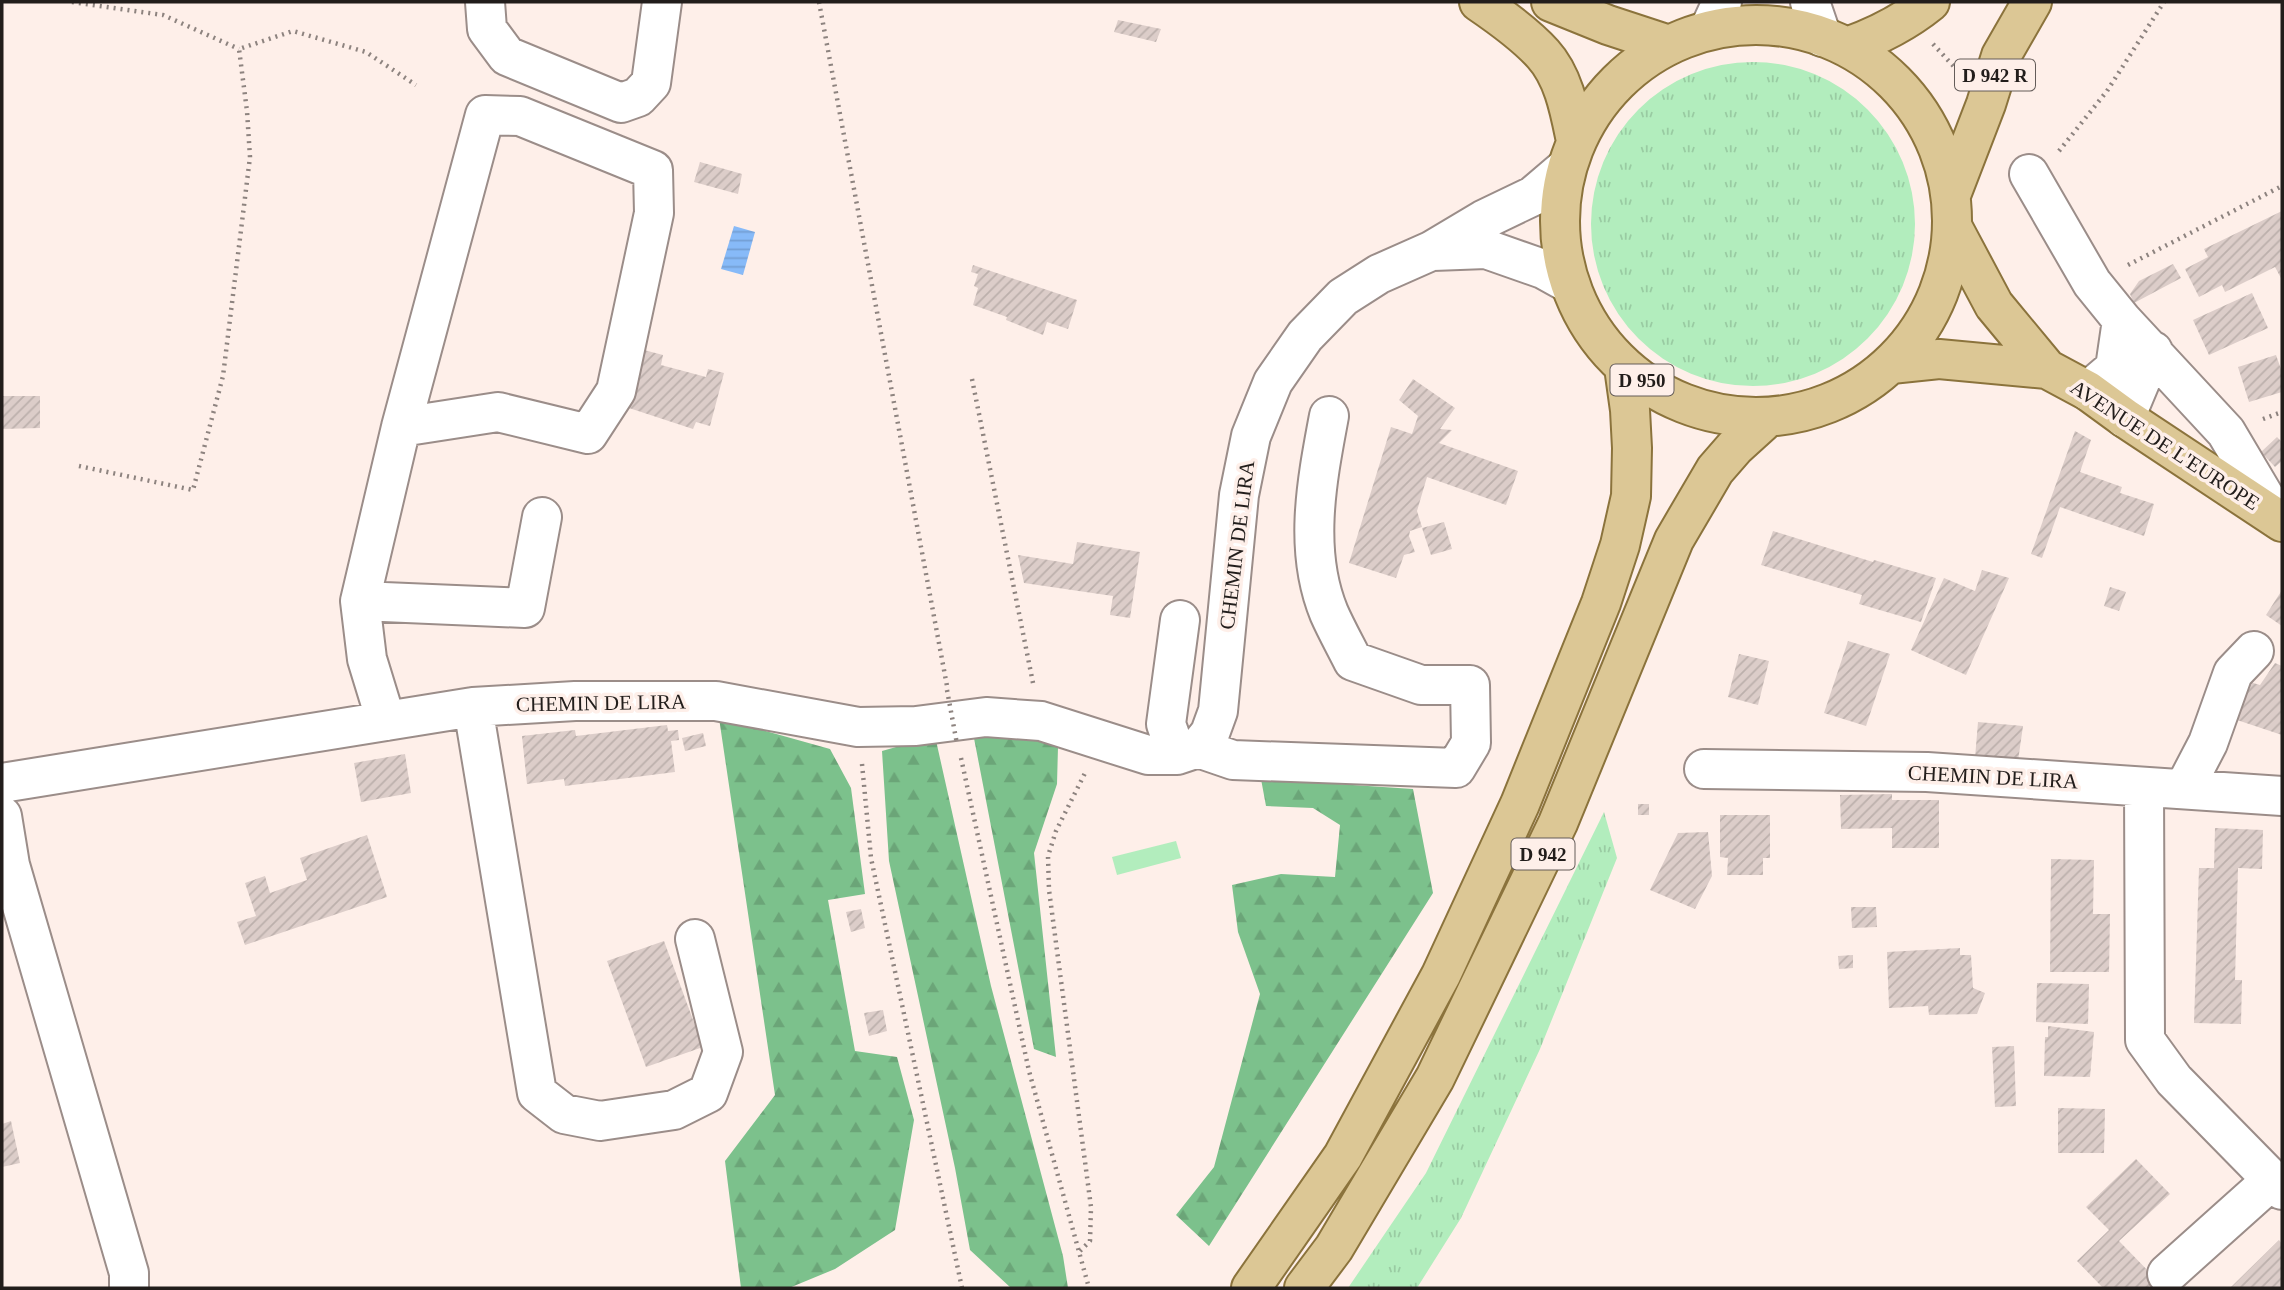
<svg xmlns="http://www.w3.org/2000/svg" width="2284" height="1290" font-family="Georgia,serif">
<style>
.grass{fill:url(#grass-tufts)}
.forest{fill:url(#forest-firs)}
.garden{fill:#b2edbd}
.water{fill:url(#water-rules)}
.building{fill:url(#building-hatch)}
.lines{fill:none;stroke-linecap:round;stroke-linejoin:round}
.minor-casing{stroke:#9b8d89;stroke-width:42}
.major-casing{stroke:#8b733c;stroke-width:42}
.path{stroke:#8d837f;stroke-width:4.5;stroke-dasharray:2 5;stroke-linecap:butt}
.minor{stroke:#fff;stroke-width:38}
.major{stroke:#dcc795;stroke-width:38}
.path-bridge{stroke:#8d837f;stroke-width:4.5;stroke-dasharray:2 5;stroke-linecap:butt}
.labels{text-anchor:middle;stroke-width:7;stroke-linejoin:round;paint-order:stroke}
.shield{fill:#feefe9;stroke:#645c59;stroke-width:2}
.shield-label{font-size:19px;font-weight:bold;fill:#221d1b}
.street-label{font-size:21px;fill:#221d1b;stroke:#feefe9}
</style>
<defs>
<pattern id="grass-tufts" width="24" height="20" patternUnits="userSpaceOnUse" patternTransform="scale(1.75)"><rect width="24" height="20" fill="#b2edbd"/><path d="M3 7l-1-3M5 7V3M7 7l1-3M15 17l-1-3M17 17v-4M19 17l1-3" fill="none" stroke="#99cba2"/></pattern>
<pattern id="forest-firs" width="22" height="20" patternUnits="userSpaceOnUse" patternTransform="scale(1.75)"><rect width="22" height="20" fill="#7cc18c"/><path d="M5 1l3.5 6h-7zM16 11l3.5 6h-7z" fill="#6ba578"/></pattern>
<pattern id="water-rules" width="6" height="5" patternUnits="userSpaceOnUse" patternTransform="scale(1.75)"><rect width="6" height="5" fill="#87baf8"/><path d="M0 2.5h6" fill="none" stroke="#749fd4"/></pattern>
<pattern id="building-hatch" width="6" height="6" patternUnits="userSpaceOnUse" patternTransform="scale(1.75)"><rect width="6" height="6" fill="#dccdc9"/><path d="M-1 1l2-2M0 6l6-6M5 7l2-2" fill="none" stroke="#bcb0ac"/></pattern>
</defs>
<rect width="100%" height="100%" fill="#feefe9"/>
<path class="grass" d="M1591 224a162 162 0 1 1 324 0a162 162 0 1 1-324 0Z
M1604,812l13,46 -77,191 -79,169 -44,70h-69l78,-115z"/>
<path class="forest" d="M719,718l111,31 21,39 14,106 -37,6 27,151 42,6 17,63 -19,110 -60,39 -46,19h-48l-16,-127 50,-66z
M1011,728l47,19 -1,37 -23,69 22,204 -22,-8 -61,-316z
M935,736l56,250 72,270 5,32h-57l-41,-38 -15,-82 -66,-307 -7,-110z
M1261,779l152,10 20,104 -224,353 -33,-31 38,-48 46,-173 -22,-62 -6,-47 49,-11 54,3 5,-52 -27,-17 -47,-2z"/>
<path class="garden" d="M1176,841l5,17 -64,17 -5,-18z"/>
<path class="water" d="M734,226l21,6 -12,43 -22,-6z"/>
<path class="building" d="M1118,20l43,9 -5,13 -42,-10z
M700,162l42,12 -4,20 -44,-12z
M2282,211v69l-7,-13 -50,25 -3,-7 -23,12 -14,-28 23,-12 -4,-8z
M2173,264l8,14 -47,25 -4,-9 9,-13z
M973,265l104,35 -9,29 -21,-7 -4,13 -37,-15 1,-3 -34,-12 5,-17 -4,-2 4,-12 -7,-2z
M2252,293l16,35 -59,27 -16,-35z
M644,350l19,5 -2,10 45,12 2,-8 16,4 -14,53 -14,-4 -3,7 -64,-21z
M2276,355l6,17v20l-33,10 -11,-35z
M1413,379l42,29 -15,21 12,1 -13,13 79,28 -12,34 -79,-28 -10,34 5,16 -12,4 -1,5 6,16 -11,3 -8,23 -47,-15 42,-136 21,7 6,-18 -19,-16z
M2,396h38v32l-38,1z
M2075,431l16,9 -11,32 42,15 -2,6 34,11 -10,32 -84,-29 -18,51 -11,-4z
M2277,437l5,5v19l-7,6 -14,-15z
M1444,522l8,27 -21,6 -9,-27z
M1773,531l100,31 1,-2 62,18 -15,44 -62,-18 3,-9 -101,-30z
M1077,542l63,10 -10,66 -20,-3 3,-19 -89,-13 -6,-28 55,9z
M1982,570l27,8 -43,97 -55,-25 33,-72 31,13z
M2110,587l16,5 -7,19 -15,-5z
M2282,590v36l-16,-11z
M1848,641l42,13 -24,72 -42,-13z
M1739,654l30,7 -11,44 -30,-8z
M2275,663l7,3v69l-51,-17 12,-38 17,5z
M1978,722l45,4 -5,35 -43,-3z
M667,725l1,6 10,-1 1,10 -8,1 4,31 -110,14 -1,-7 -37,5 -5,-48 53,-6 1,6z
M703,733l3,13 -21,5 -3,-13z
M405,754l6,39 -50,9 -7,-39z
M1892,794v6h47v48h-47v-20l-51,1 -1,-34z
M1638,804h11v11h-11z
M1720,815h50v43h-7v17h-36l1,-17 -8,-1z
M2215,828l48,2 -1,39 -24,-1 -3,112h7l-1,44 -47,-1 5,-155h15z
M1708,832l4,44 -17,33 -45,-19 28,-57z
M367,835l20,62 -142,48 -8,-23 19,-6 -11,-33 20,-7 5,17 37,-13 -7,-22z
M2051,859l43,1 -1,54h17l-1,58h-59z
M1851,907h25l1,20 -25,1z
M861,909l4,19 -14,4 -5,-20z
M664,941l39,106 -57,20 -39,-106z
M1960,948v7h11l2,33 12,5 -8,21 -48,1 -1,-9 -39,2 -2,-56z
M1853,955v13l-14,1 -1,-13z
M2037,983l52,1 -1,40 -52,-2z
M883,1010l4,21 -18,5 -5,-23z
M2048,1026l46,6 -4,45 -46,-1 1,-39h3z
M2014,1046l2,60 -21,1 -3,-60z
M2058,1108l47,1 -1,44h-46z
M11,1121l9,42 -18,4v-43z
M2136,1159l34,35 -51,47 38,39 -8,8h-46l-26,-27 32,-31 -23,-23z
M2279,1240l3,4v44h-52z"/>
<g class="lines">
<g class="minor-casing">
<path id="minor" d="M485,2l2,27 20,27 114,47 17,-6 13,-14 11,-81
M1810,2l12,35
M1709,30l13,-28
M2029,174l63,109 30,37 104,112 51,86
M1433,251l53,-2 57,20 27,15
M2088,391l27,-23 7,-48
M2125,418l28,-67
M360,601l165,7 17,-91
M473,707l64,386 27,21 36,7 74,-11 34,-17 15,-41 -28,-113
M386,721l-19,-62 -7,-58 41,-174 84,-312 35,1 133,54 1,43 -38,178 -28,43 -90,-22 -97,15
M1198,748l35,12 223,8 15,-25 -1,-58h-49l-68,-24c-8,-16 -17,-32 -24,-48 -26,-63 -12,-133 0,-197
M1177,755l-11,-31 14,-104
M1704,769l223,3 355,24
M2,783l471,-76 102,-6h141l142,26 58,-1 70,-9 55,4 107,34h29l21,-7 12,-15 8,-22 21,-216 12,-59 22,-54 32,-46 38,-39 36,-23 52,-23 52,-31 50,-24 34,-29
M2144,787l1,253 29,40 108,110
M2184,789l24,-46 25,-70 21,-22
M2,816l8,49 119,408v15
M2167,1274l105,-94"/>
</g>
<g class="major-casing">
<path id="major" d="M1479,2c22,15 46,32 64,52 21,23 27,58 33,87
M1551,2l57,23 61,20
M1560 221a196 196 0 1 1 392 0a196 196 0 1 1-392 0Z
M1847,47c31,-11 57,-24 83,-45
M1951,195l35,-91 15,-48 31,-54
M1953,228l41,77 53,64 41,22 37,27 157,104
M1891,364l48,-5 108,10
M1251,1288l92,-132 98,-181 79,-171 81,-201 19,-58 11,-49 1,-48 -2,-38 -6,-43
M1304,1288l30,-40 101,-170 123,-255 116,-283 41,-70 20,-23 33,-30"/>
</g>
<path class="path" d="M72,2l91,13 76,34
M819,2l128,684
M1933,44l25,27
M2059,151l48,-60 57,-89
M2128,265l154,-79
M972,379l61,304
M2263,419l19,-7
M79,466l114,24 30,-114 27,-219 -3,-46 -8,-62 54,-18 73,21 50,33
M961,758l68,313 60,217
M862,764l9,94 91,430
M1080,1251l10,-10 1,-34 -42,-317 -1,-34 8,-25 29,-58"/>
<use href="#minor" class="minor"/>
<use href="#major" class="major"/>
<path class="path-bridge" d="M947,690l10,54"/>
</g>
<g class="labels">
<g class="shield">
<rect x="1955" y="59.5" width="80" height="31" rx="5"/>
<rect x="1610.5" y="364.5" width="63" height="31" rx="5"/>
<rect x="1511.5" y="838.5" width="63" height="31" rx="5"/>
</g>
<g class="shield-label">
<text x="1995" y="82">D 942 R</text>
<text x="1642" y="387">D 950</text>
<text x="1543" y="861">D 942</text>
</g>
<g class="street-label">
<text transform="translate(2165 445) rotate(33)" y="7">AVENUE DE L'EUROPE</text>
<text transform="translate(1237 545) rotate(-83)" y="7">CHEMIN DE LIRA</text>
<text transform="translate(601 703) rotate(-1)" y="7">CHEMIN DE LIRA</text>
<text transform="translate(1993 777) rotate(3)" y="7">CHEMIN DE LIRA</text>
</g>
</g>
<rect width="2284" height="1290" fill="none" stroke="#221d1b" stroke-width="7"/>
</svg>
